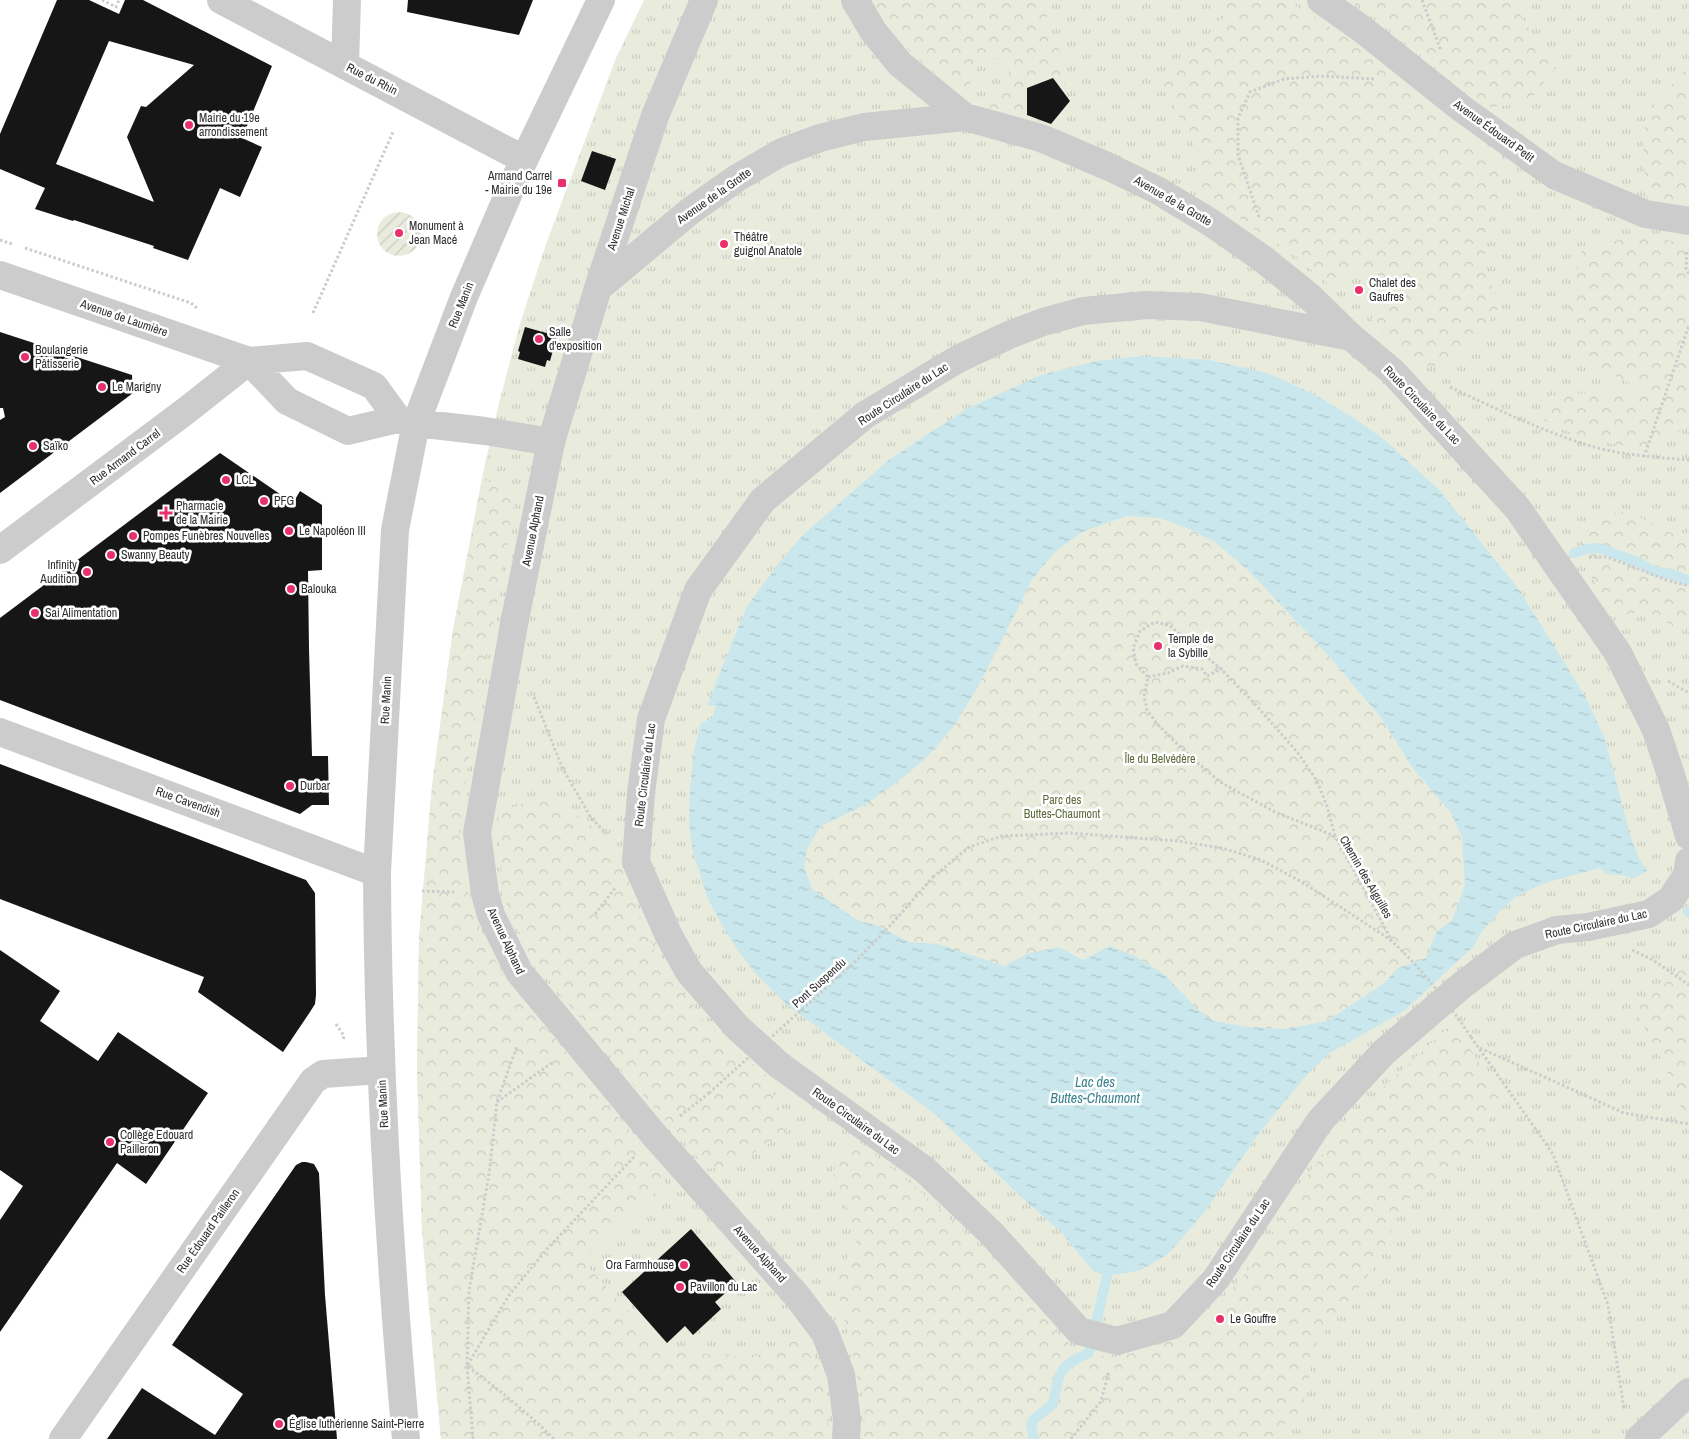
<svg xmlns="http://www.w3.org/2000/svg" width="1689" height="1439" font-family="'Archivo Narrow',sans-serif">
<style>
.grass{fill:url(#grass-tufts)}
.forest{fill:url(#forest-crowns)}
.garden{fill:url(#garden-furrows)}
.water{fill:url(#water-ripples);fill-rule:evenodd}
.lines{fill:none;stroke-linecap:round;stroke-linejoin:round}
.stream{stroke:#c9e7ec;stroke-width:10}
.building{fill:#161616;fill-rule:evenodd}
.path{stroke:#ccc;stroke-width:3;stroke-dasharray:2.5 2.5;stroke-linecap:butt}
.street{stroke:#ccc;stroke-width:28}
.path-bridge{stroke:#ccc;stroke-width:3;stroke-dasharray:2.5 2.5;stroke-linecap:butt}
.poi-dot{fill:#e7306c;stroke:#fff;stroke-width:2}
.labels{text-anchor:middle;stroke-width:5;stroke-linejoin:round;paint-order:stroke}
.street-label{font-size:12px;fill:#2f2f2f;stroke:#fff}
.poi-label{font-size:12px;fill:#2f2f2f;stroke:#fff;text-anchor:start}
.park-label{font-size:12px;fill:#5e6b3c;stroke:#fff}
.water-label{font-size:14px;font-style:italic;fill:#3a808c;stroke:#fff}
</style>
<defs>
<pattern id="grass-tufts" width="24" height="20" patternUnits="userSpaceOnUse" patternTransform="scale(1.25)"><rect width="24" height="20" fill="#e9ecdd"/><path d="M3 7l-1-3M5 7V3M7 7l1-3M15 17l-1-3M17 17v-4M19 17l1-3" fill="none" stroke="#c8cbbe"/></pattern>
<pattern id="forest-crowns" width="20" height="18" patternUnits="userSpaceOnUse" patternTransform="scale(1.25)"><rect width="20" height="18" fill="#e9ecdd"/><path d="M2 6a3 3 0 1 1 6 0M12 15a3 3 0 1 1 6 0" fill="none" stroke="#c8cbbe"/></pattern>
<pattern id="garden-furrows" width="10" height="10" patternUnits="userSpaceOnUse" patternTransform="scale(1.25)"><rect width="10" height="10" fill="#e9ecdd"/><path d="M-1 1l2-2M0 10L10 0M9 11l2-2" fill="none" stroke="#c8cbbe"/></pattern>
<pattern id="water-ripples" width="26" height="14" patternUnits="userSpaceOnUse" patternTransform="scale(1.25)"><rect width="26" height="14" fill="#c9e7ec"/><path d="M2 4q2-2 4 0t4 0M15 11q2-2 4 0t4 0" fill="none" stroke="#adc6cb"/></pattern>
</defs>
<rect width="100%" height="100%" fill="#fff"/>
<path class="grass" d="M644,0h1045v1439h-1248l-19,-209 -5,-161 2,-130 13,-153 21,-156 32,-166 14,-61 20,-76 27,-83 70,-186z"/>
<path class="forest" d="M871,0h180l-5,20 22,51 -7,34 -11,13 -35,-7 -33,-3 22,-16 5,-20 -10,-14 -23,5 -6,17 1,20c-35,-25 -82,-60 -100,-100z
M1224,0h62l78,49 67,63 44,37 29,20 -21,93 17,44 -28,38 -21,22h-39l-41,-47 19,-23 -38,-30 -20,21 -43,-36 -38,-24 -49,-36 -6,-24 2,-14 -35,-67 38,-40 19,-27z
M1350,0h161l44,70 -27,32 -41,6 -101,-85z
M1689,69v142l-16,-2 -26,-11 -4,-45 3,-36 34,-43z
M1640,234l49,11v175l-3,7 -34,24 -49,-9 -31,-9 -29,-13 6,-24 93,-7 -55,-26 -19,-46 14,-67z
M482,479c11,4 28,10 31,23 1,4 0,9 0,12l-15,86 -20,91 -19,139 4,44 11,41 17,37 20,37 38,43 104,127 13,24 -83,78 80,89 88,8 52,-21 16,29 9,40v33h-387l-19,-209 -5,-161 2,-131 13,-152 21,-156z
M1628,511l45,23 16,-1v95l-7,3 -37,-21 -27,7 -41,-62 16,-39z
M1127,516l33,2 27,10 28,14 32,27 81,86 54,64 30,48 40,47 10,24 3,47 -13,36 -15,10 -11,27 -28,10 -15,16 -56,37 -41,8 -38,-2 -35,-5 -17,-14 -20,-22 -93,-26 -54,-7 -25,13 -66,-22 -29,-2 -31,-16 -21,-6 -45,-31 -8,-22 3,-18 14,-23 44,-21 34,-24 28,-24 27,-31 25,-41 54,-107 22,-26 27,-20z
M548,796l19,15 21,9 13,22 22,22 18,55 17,39 45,61 29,28 36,30 19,55 -55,34 -24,3 -73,-83 -103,-127 -29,-62 -5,-85z
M1689,962v167l-22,-58 -32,-62z
M1453,1023l48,73 -12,30 -24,34 -21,17 -39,24 -30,65 -58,76 -15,67 -33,30h-406l2,-31 -30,-129 23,-41 -25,-66 19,-36 83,68 60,58 75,83 38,13 32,-6 55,-20 53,-62 63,-100 66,-77z"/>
<path class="garden" d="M377 234a22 22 0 1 1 44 0a22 22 0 1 1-44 0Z"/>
<path class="water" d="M1142,356l68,4 57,13 47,21 43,26 29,21 54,50 80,100 65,105 20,43 25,96 8,21 9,15 -15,8 -5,-3 -20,-2 -8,-6 -57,16 -25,12 -19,17 -16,18 -8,15 -70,65 -74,42 -21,19 -49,60 -57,82 -35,40 -27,16 -34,6 -14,-5 -32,-39 -41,-36 -84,-81 -149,-110 -31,-31 -17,-22 -15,-23 -16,-30 -15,-46 -4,-30 1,-32 3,-34 7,-33 12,-6 4,-12 -9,-1 39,-97 32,-44 26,-30 86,-75 78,-51 73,-33 55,-14zM1127,516l33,2 27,10 28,14 32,27 81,86 54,64 30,48 40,47 10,24 3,47 -13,36 -15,10 -11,27 -28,10 -15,16 -56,37 -41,8 -38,-2 -35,-6 -17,-13 -31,-33 -30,-19 -25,-10 -27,14 -24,-13 -30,6 -25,13 -66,-22 -29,-2 -31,-16 -21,-6 -45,-31 -8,-22 3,-18 14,-23 44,-21 34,-24 28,-24 27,-31 25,-41 54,-107 22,-26 27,-20z"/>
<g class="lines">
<path class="stream" d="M1574,553l13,-4 12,-1 41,15 13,8 19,3 17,7
M1688,912l1,1
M1034,1439l-3,-15 3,-5 19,-15c6,-30 4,-38 36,-51l18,-77"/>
</g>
<path class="building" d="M57,0h32l30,14 6,-14h18l129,66 -30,72 20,9 -22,50 -20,-9 -32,72 -35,-12 1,-2 -80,-26 -1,1 -38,-12 10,-21 -45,-19v-35zM109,41l85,24 -48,42 -5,-1 -14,31 27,65 -98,-38z
M408,0h125l-14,35 -112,-23z
M1053,78l17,23 -19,23 -24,-9v-27z
M592,151l24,8 -11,31 -24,-9z
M525,327l32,9 -7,25 -3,-1 -2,7 -27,-8 2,-7 -2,-1z
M0,332l132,43 1,18 -133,100v-73l5,-3 -2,-9h-3z
M220,453l73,50 7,-12 22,14v65l-14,1 1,78 3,107h16l1,49h-17l-12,9 -300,-114v-82z
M0,764l306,116 9,13 1,102 -1,9 -5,8 -27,40 -85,-60 6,-15 -204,-78z
M0,950l60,41 -20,30 58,40 20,-29 90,61 -62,91 -29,-21 -117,169v-112l23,-34 -23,-16z
M302,1162h4l8,2 5,9 6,122 12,144h-230l35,-51 73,47 28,-41 -71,-49 124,-180z
M691,1229l46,54 -22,19 6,7 -28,26 -8,-9 -18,17 -45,-51z"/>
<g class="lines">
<path class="path" d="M102,0l14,7 3,-7
M1422,0l19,51
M1259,217l-21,-62v-37l12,-26 34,-13 37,-3 54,3
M0,240l12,4
M25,248l166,55 7,6
M1687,252l-1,17 3,5
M313,313l80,-181
M1450,387c44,21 88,42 134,57 33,11 70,13 105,16
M1644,457l45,-132
M1589,557h18l60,23 22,6
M1148,677l20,-4 15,-7 19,3 5,7 14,-7
M1668,681l21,12
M534,697l28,70 29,51 16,16
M1335,836l-8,-30 -10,-25 -19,-28 -44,-50 -33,-34 -52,-44 -14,-3 -15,9 -7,17 3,16 12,13 -4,19 3,14 10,14 35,34 28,24 55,30 60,24 57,105
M933,877l36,-30 33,-11 68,-3 107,8 45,7 39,12 41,22 43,28 47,31 12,12
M422,891l32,1
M595,914l20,-26
M1632,950l21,10 36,25
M336,1024l8,12 -1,5
M1471,1037l82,117 55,151 16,104
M1480,1048l144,65 65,11
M497,1102l56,-40
M680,1116l29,-23
M473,1439l-6,-73 2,-75 20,-117 8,-72 20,-56
M554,1439c-27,-27 -56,-50 -87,-73l42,-71 38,-46 87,-92
M1071,1439l30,-38 8,-30"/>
<path class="street" d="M221,0l302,159
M704,0l-49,116 -57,172 -47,154 -36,177 -38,214 8,61 6,21 28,57 136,164 142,160 28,37 16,42 6,45 -1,19
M855,0l18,31 27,33 65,53
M1321,0l41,29 99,79 93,67 92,39 43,7
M345,65l2,-65
M0,275l249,86 58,-5 67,30 24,33
M598,288l91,-76 48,-34 45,-26 38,-14 44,-11 101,-10 76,21 66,28 50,24 53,32 53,37 47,38 41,40
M249,361l38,40 61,30 50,-12 18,4 69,8 66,11
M0,550l187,-140 62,-49
M0,732l377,141
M1689,836l-19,-64 -14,-42 -38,-77 -100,-144 -125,-137 -42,-35 -151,-30 -53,-2 -64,6 -40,11 -34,13 -51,24 -93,56 -102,85 -65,90 -47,129 -10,74 -5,69 33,74 20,36 49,56 41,37 146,105 67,64 87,97 38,10 56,-16 43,-46 104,-158 64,-69 77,-66 54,-41 42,-15 31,-3 61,-13 22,-15 16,-24 2,-14
M63,1439l250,-358 10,-7 58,-4
M406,1439c-17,-188 -28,-377 -29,-566l18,-343 21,-107 48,-126 50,-116 87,-181
M1639,1439l50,-47"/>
<path class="path-bridge" d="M1404,953c26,26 46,53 67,84
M709,1093l148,-133 32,-33 44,-50"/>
</g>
<g class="poi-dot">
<circle cx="189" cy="125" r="5"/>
<rect x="557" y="178" width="10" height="10" rx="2.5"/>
<circle cx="399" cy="233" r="5"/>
<circle cx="724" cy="244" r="5"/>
<circle cx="1359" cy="290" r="5"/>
<circle cx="539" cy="339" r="5"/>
<circle cx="25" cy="357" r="5"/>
<circle cx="102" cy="387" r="5"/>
<circle cx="33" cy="446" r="5"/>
<circle cx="226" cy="480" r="5"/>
<circle cx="264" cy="501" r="5"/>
<path d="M163.5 505.5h5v5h5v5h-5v5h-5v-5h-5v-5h5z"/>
<circle cx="289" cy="531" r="5"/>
<circle cx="133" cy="536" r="5"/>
<circle cx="111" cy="555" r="5"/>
<circle cx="87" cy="572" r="5"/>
<circle cx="291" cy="589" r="5"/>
<circle cx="35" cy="613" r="5"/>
<circle cx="1158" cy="646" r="5"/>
<circle cx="290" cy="786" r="5"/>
<circle cx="110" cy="1142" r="5"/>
<circle cx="684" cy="1265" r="5"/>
<circle cx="680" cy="1287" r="5"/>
<circle cx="1220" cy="1319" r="5"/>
<circle cx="279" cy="1424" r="5"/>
</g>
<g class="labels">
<g class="street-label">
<text transform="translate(372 79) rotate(27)" y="4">Rue du Rhin</text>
<text transform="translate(1494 131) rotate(36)" y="4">Avenue Édouard Petit</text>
<text transform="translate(714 196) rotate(-35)" y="4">Avenue de la Grotte</text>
<text transform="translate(1173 201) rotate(30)" y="4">Avenue de la Grotte</text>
<text transform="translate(621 219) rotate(-72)" y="4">Avenue Michal</text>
<text transform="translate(461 305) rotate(-68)" y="4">Rue Manin</text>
<text transform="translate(124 318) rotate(19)" y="4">Avenue de Laumière</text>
<text transform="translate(903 394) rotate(-33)" y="4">Route Circulaire du Lac</text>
<text transform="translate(1422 405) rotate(46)" y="4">Route Circulaire du Lac</text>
<text transform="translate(125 457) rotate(-37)" y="4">Rue Armand Carrel</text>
<text transform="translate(533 531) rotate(-79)" y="4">Avenue Alphand</text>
<text transform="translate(386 700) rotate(-87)" y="4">Rue Manin</text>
<text transform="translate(645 775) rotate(-83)" y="4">Route Circulaire du Lac</text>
<text transform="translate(188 802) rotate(20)" y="4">Rue Cavendish</text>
<text transform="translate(1366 877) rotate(60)" y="4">Chemin des Aiguilles</text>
<text transform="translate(1596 924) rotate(-12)" y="4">Route Circulaire du Lac</text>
<text transform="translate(506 941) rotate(65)" y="4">Avenue Alphand</text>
<text transform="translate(819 983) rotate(-42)" y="4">Pont Suspendu</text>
<text transform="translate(383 1104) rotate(-93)" y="4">Rue Manin</text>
<text transform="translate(856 1121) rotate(36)" y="4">Route Circulaire du Lac</text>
<text transform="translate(208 1231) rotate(-55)" y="4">Rue Édouard Pailleron</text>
<text transform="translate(1238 1243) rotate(-56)" y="4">Route Circulaire du Lac</text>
<text transform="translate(760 1254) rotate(48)" y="4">Avenue Alphand</text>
</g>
<g class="poi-label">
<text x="199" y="122">Mairie du 19e<tspan x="199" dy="14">arrondissement</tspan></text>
<text x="552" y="180" text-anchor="end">Armand Carrel<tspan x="552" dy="14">- Mairie du 19e</tspan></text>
<text x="409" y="230">Monument à<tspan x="409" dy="14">Jean Macé</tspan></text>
<text x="734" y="241">Théâtre<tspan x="734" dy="14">guignol Anatole</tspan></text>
<text x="1369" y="287">Chalet des<tspan x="1369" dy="14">Gaufres</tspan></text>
<text x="549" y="336">Salle<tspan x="549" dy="14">d'exposition</tspan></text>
<text x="35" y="354">Boulangerie<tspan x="35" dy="14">Pâtisserie</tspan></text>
<text x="112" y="391">Le Marigny</text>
<text x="43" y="450">Saïko</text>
<text x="236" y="484">LCL</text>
<text x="274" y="505">PFG</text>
<text x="176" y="510">Pharmacie<tspan x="176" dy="14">de la Mairie</tspan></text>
<text x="299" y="535">Le Napoléon III</text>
<text x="143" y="540">Pompes Funèbres Nouvelles</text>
<text x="121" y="559">Swanny Beauty</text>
<text x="77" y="569" text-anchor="end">Infinity<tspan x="77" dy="14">Audition</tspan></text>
<text x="301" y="593">Balouka</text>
<text x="45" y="617">Sai Alimentation</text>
<text x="1168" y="643">Temple de<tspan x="1168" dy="14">la Sybille</tspan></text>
<text x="300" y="790">Durbar</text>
<text x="120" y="1139">Collège Edouard<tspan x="120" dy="14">Pailleron</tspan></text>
<text x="674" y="1269" text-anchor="end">Ora Farmhouse</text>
<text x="690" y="1291">Pavillon du Lac</text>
<text x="1230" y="1323">Le Gouffre</text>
<text x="289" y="1428">Église luthérienne Saint-Pierre</text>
</g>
<g class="park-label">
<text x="1160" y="763">Île du Belvédère</text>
<text x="1062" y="804">Parc des<tspan x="1062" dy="14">Buttes-Chaumont</tspan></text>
</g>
<g class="water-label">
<text x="1095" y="1087">Lac des<tspan x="1095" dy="16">Buttes-Chaumont</tspan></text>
</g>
</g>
</svg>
